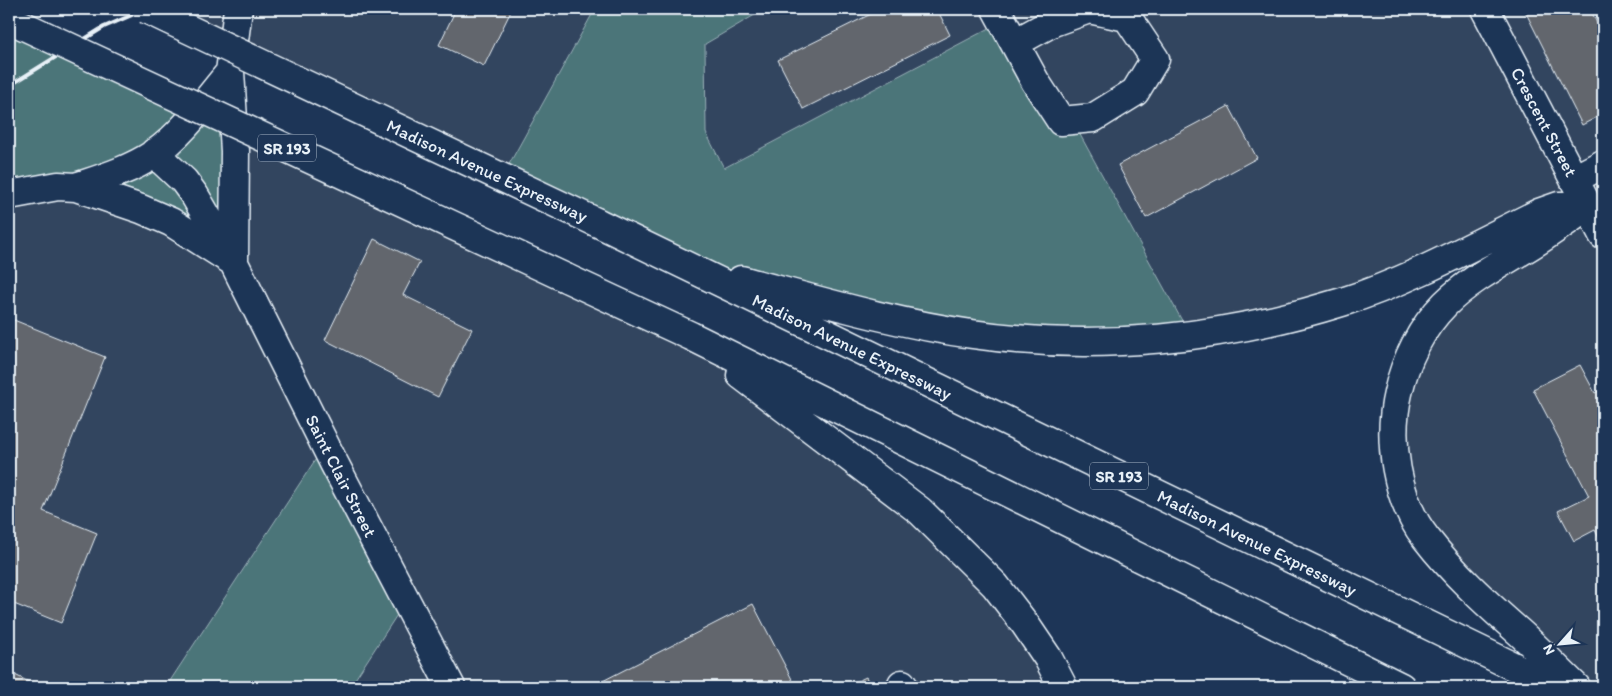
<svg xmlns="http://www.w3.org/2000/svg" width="1612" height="696" font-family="Itim,sans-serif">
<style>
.built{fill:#32445e}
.green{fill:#4c7479;stroke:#9ab2b8}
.building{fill:#62666d;stroke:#e8f1f8}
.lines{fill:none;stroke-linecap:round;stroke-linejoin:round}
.minor-casing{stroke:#e8f1f8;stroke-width:31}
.highway-casing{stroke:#e8f1f8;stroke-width:31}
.minor{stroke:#1d3557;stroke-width:28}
.highway{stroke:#1d3557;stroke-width:28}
.rail{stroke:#e8f1f8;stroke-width:4}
.highway-bridge-casing{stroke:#e8f1f8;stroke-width:31;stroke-linecap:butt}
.highway-bridge{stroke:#1d3557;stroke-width:28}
.labels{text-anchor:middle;stroke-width:5;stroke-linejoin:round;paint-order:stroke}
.shield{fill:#1d3557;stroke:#abb9c8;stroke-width:1}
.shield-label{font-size:16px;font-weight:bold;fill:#e8f1f8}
.street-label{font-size:18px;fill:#e8f1f8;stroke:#1d3557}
</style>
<rect width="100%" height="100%" fill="#1d3557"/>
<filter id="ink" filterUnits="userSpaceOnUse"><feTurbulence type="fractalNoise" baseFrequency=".02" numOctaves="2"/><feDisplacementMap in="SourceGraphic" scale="10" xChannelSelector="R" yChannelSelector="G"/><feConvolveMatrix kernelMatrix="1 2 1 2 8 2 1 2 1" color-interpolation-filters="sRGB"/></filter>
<g filter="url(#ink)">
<path class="built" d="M146,9h449l-93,168z
M765,9h838v678h-27l-151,-150 -30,-77 22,-118 170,-135 -168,65 -228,65 -119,-217 -69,-99 -279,147 -18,-35 -1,-89z
M235,124l456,212 229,175 143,176h-713l56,-86 -81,-156 -159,242h-157v-492z"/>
<path class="green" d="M595,9h170l-60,35 1,89 18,35 279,-147 69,99 119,217 -134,5 -375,-77 -180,-88z
M9,19l190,89 31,-36 4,191 -158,-76 -67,8z
M325,445l81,156 -56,86h-184z"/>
<path class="building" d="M456,9h56l-28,57 -45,-21z
M881,9h56l13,26 -147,74 -25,-49z
M1524,9h66l13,26v79l-21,11z
M1229,106l28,52 -111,60 -28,-53z
M374,239l46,23 -17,33 69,34 -34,68 -113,-57z
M9,318l96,39 -62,154 54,22 -36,90 -52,-21z
M1580,365l15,28 8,-4v157l-8,-16 -21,11 -16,-30 31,-15 -56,-107z
M753,604l43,83h-205z
M11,673l18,9 -2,5h-18v-9z
M866,677l5,10h-26z"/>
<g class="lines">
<g class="minor-casing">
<path id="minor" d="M996,9l39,72 26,40 32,-3 42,-26 20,-33 -28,-42 -38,-8 -36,13 -38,21
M1485,9l118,226
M154,153l30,28 11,15 39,67 100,200 117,224
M1574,179l29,-15
M76,187c27,-9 54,-17 78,-33 30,-21 53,-55 76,-82
M9,195l49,-9 18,1 65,22 30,13 58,37
M234,261l1,-110 -5,-79 8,-63
M902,684l2,3"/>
</g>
<g class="highway-casing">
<path id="highway" d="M596,222l960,465
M566,278l125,58 710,351
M741,280c76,20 153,43 231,54 124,18 251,5 370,-32 67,-21 134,-58 197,-89l20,-7h29
M741,375l179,136 75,74 30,39 23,34 15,29
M1576,687c-19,-18 -38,-38 -57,-55 -33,-29 -66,-59 -93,-94 -30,-38 -39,-99 -28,-145 7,-32 23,-65 47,-89 28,-28 64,-44 97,-66 15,-10 31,-21 46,-32"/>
</g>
<use href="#minor" class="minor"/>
<use href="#highway" class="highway"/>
<path class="rail" d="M9,86l95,-59 42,-18"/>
<g class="highway-bridge-casing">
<path id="highway-bridge" d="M146,9l450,213
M9,19l557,259"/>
</g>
<use href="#highway-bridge" class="highway-bridge"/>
</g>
</g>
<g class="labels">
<g class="shield">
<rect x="258" y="134.5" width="58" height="27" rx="4"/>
<rect x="1090" y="462.5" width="58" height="27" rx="4"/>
</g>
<g class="shield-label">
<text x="287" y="154">SR 193</text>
<text x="1119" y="482">SR 193</text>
</g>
<g class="street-label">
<text transform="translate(1544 122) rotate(62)" y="6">Crescent Street</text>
<text transform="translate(487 171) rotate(25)" y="6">Madison Avenue Expressway</text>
<text transform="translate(852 347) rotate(26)" y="6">Madison Avenue Expressway</text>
<text transform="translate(341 476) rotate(63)" y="6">Saint Clair Street</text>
<text transform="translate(1257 543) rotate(26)" y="6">Madison Avenue Expressway</text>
</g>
</g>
<rect width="1612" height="696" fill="none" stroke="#1d3557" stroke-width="30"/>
<rect x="15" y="15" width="1582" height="666" fill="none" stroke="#e8f1f8" stroke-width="2" filter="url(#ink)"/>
<g transform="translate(1560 644) rotate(243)" stroke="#1d3557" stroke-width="4" paint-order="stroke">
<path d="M0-4L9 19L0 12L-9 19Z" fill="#e8f1f8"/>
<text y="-8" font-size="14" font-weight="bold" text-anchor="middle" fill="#e8f1f8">N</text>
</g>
</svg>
